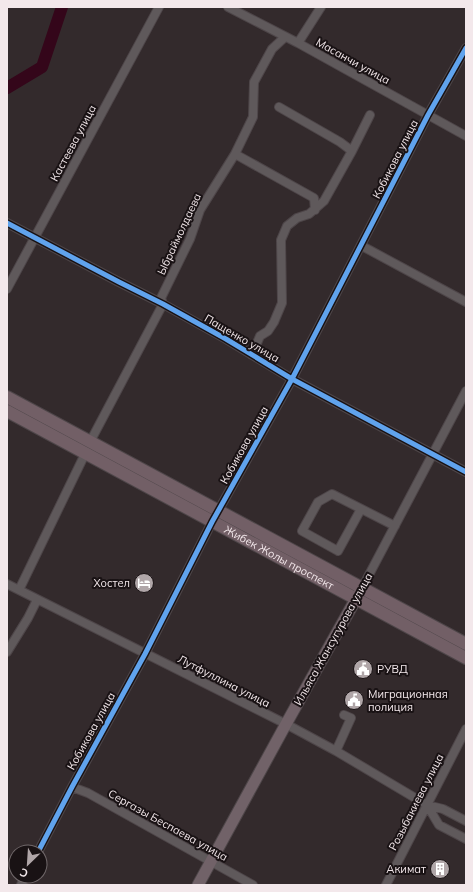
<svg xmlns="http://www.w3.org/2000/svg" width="473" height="892" font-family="Mulish,sans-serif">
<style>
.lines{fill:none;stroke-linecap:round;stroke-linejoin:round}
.river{stroke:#34061a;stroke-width:12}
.minor-casing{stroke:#4e4649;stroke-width:10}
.major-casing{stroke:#4e4649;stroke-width:13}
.highway-casing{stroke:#4e4649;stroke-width:14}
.minor{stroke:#5f595b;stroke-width:8}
.major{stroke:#716268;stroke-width:11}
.highway{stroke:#725f66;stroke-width:12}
.cycleway-casing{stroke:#191214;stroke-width:8}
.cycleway{stroke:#60a3ed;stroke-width:5}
.labels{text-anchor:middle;stroke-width:4;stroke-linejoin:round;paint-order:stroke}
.street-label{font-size:11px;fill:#f3e8eb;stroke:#191214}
.poi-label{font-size:11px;fill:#f3e8eb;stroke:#191214;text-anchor:end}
</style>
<rect width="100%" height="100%" fill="#332a2c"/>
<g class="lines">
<path class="river" d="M7,88l35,-21 20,-60"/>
<g class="minor-casing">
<path id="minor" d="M228,7l70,36 168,93
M298,43l23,-36
M352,151l18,-36
M235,154l79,44 1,12
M7,223l112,59 44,22 63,35 66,40 174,93
M362,246l104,56
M7,289l152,-282
M252,355l8,-19 8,-5 6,-9 8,-19 -1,-63 6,-14 10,-8 12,-4 15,-13 28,-50 -12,-9 -61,-35
M90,442l73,-138 -2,-6 29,-59 10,-29 35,-56 18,-37 1,-35 18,-33 13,-12
M361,509l-23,42 -36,-20 16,-29 14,-8 63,32
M7,584l279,140 50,27 91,54 16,4 23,12
M362,588l104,-197
M19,590l66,-136
M7,652l21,-34 9,-18
M336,751l15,-33 -7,-3
M72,787l16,6 165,92
M427,805l12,20 27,14
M38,852l34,-65 73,-133 67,-132 80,-143 136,-264 38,-67
M21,885l5,-9
M386,885l80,-156"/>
</g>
<g class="major-casing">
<path id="major" d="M198,885l88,-161 76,-136"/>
</g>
<g class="highway-casing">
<g id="highway">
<path d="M7,397l459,247"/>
<path id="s1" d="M7,411l459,247"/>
</g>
</g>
<use href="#minor" class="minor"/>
<use href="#major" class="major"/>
<use href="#highway" class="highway"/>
<g class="cycleway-casing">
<path id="cycleway" d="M7,223l112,59 44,22 63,35 66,40 174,93
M38,852l34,-65 73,-133 67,-132 80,-143 136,-264 38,-67"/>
</g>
<use href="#cycleway" class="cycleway"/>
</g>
<defs>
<g id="hotel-disc" transform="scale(1)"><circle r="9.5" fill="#b0a6a8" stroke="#191214"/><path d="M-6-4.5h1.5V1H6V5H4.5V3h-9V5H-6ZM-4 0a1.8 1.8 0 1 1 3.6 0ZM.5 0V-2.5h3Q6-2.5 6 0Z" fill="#fff"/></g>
<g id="civic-disc" transform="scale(1)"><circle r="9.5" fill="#b0a6a8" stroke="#191214"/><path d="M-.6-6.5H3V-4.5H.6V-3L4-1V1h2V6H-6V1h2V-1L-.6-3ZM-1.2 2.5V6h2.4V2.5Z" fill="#fff"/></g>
<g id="building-disc" transform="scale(1)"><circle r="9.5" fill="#b0a6a8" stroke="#191214"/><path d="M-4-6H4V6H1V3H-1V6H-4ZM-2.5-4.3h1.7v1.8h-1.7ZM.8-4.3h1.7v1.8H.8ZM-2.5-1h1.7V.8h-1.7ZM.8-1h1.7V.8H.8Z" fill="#fff"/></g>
</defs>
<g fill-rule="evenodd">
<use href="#hotel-disc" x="144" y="583"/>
<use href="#civic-disc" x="363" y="669"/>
<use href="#civic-disc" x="354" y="700"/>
<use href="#building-disc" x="440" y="869"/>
</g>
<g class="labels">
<g class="street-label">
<text transform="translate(353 61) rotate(29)" y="4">Масанчи улица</text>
<text transform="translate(73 143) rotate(-62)" y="4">Кастеева улица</text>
<text transform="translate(395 159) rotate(-63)" y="4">Кобикова улица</text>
<text transform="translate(179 234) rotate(-65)" y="4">Ыбраймолдаева</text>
<text transform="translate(242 338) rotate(30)" y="4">Пащенко улица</text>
<text transform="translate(244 445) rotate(-61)" y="4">Кобикова улица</text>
<text dy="4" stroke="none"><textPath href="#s1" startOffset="309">Жибек Жолы проспект</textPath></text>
<text transform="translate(333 639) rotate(-61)" y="4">Ильяса Жансугурова улица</text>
<text transform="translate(224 681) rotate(27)" y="4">Лутфуллина улица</text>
<text transform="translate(91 731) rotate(-61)" y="4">Кобикова улица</text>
<text transform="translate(416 802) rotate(-63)" y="4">Розыбакиева улица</text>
<text transform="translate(168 825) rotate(29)" y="4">Сергазы Беспаева улица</text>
</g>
<g class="poi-label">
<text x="130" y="587">Хостел</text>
<text x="377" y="673" text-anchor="start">РУВД</text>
<text x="368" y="698" text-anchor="start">Миграционная<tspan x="368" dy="13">полиция</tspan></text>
<text x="426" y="873">Акимат</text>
</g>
</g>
<rect width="473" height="892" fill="none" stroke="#f3e8eb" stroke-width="16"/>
<g transform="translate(28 864) rotate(205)"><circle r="19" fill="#191214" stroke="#70686a"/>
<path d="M0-3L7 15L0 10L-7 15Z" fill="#b0a6a8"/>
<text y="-6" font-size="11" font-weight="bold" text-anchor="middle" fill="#f3e8eb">С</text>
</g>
</svg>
